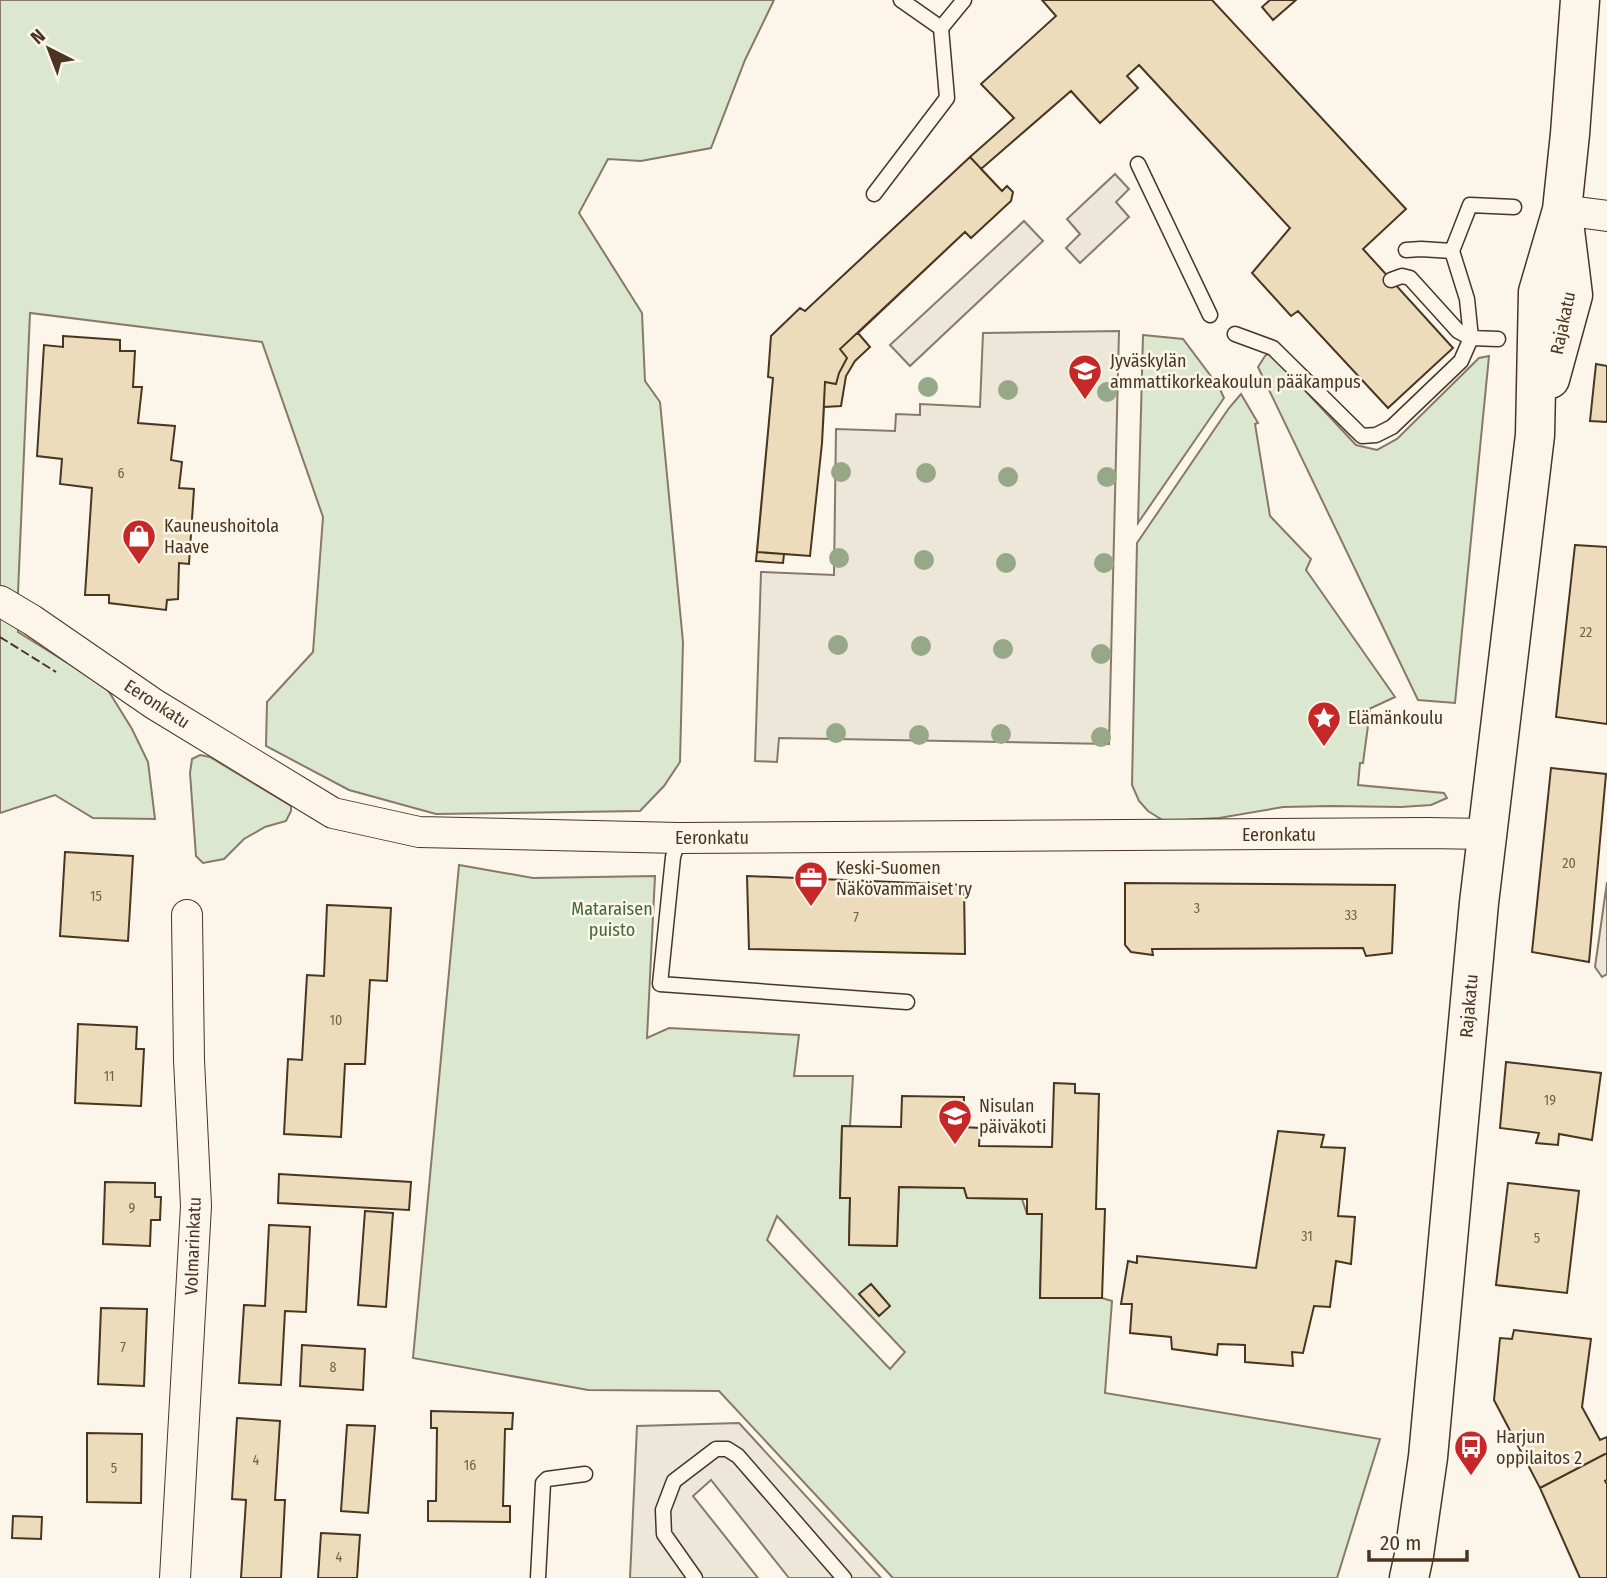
<svg xmlns="http://www.w3.org/2000/svg" width="1607" height="1578" font-family="'Fira Sans Condensed',sans-serif">
<style>
.green{fill:#dce7d0;stroke:#887966;stroke-width:2;fill-rule:evenodd}
.parking{fill:#ede7d9;stroke:#887966;stroke-width:2}
.building{fill:#ecdcbc;stroke:#4a3520;stroke-width:2}
.lines{fill:none;stroke-linecap:round;stroke-linejoin:round}
.lane-casing{stroke:#4a3520;stroke-width:17}
.street-casing{stroke:#4a3520;stroke-width:32}
.secondary-casing{stroke:#4a3520;stroke-width:41}
.lane{stroke:#fbf6e9;stroke-width:14}
.street{stroke:#fbf6e9;stroke-width:30}
.secondary{stroke:#fbf6e9;stroke-width:38}
.fence{stroke:#4a3520;stroke-width:2;stroke-dasharray:9 3.5;stroke-linecap:butt}
.tree{fill:#96a887}
.labels{text-anchor:middle;stroke-width:5;stroke-linejoin:round;paint-order:stroke}
.number-label{font-size:14px;fill:#725f47}
.street-label{font-size:18px;fill:#4a3520;stroke:#fbf6e9}
.poi-label{font-size:18px;fill:#4a3520;stroke:#fbf6e9;text-anchor:start}
.park-label{font-size:18px;fill:#436837;stroke:#fbf6e9}
</style>
<rect width="100%" height="100%" fill="#fbf6e9"/>
<path class="green" d="M0,0h774l-29,60 -34,88 -70,13 -33,-2 -29,54 63,100 3,68 15,21 23,240 -3,120 -16,24 -24,25 -204,3 -87,-24 -83,-44 1,-44 46,-50 10,-135 -61,-175 -232,-29 -12,280v39l88,55 26,42 16,33 7,57 -62,-1 -38,-23 -55,18z
M1143,335l40,4 36,48 5,11 -86,125z
M1270,353l86,92 21,5 20,-11 82,-81 10,-2 -34,347 -37,-3 -160,-333 7,-11z
M1241,394l17,29 -3,1 15,92 41,43 -5,11 89,127 -26,12 1,2 -7,52h-3l-2,22 86,8 3,5 -16,7 -30,2 -70,-1 -48,1 -64,11 -55,3 -16,-10 -9,-10 -7,-16 5,-242 92,-135z
M200,755l10,2 81,49v5l-5,10 -21,6 -21,12 -20,20 -21,4 -7,-7 -6,-83 2,-14z
M459,865l74,13 122,-2 -8,162 22,-10 130,7 -5,41h59l-3,50h-8l-2,72h10l-1,47 48,1 2,-59 65,1 3,10 55,1 5,15h15l-2,83 62,1 10,3 -7,92 275,46 -43,139h-444l-174,-187 -131,-1 -175,-32zM777,1216l128,136 -15,17 -123,-129z"/>
<path class="parking" d="M1115,174l14,15 -13,13 13,15 -49,46 -14,-15 14,-14 -13,-15z
M1024,221l19,20 -133,125 -20,-21z
M1119,331l-10,413 -330,-6 -2,24 -22,-1 6,-189 73,3 2,-146 59,2 1,-17 24,1v-11l60,3 3,-74z
M1607,882v92l-5,3 -7,-10z
M739,1423l142,155h-92l-78,-98 -18,16 65,82h-128l7,-152z"/>
<path class="building" d="M1042,0h170l194,209 -43,40 90,99 -65,60 -90,-97 -7,5 -39,-43 38,-45 -151,-163 -12,11 11,12 -38,35 -29,-32 -90,78 21,22 5,-5 6,6 -2,9 -40,37 -6,-6 -107,101 12,14 -15,14 -9,15 -5,30 -17,1 -2,36 -12,113 -53,-4 16,-174 -5,-1 3,-41 29,-28 5,3 165,-154 44,-39 -33,-34 75,-68z
M1270,0h26l-23,20 -11,-13z
M970,157l32,34 5,-5 6,6 -2,9 -40,37 -6,-6 -125,117 7,9 -8,15 -3,11 -11,-2 -3,61 -12,113 -26,-2 -1,9 -27,-2 17,-183 -5,-1 3,-41 29,-28 5,3z
M63,336l57,4v11h15l-2,36h9l-4,36 37,3 -4,34 11,2 -3,26 15,1 -5,75 -10,-1 -1,36 -11,1 -1,10 -57,-7v-8h-24l7,-107 -32,-4 2,-25 -25,-3 7,-111 19,2z
M1596,364l11,2v56l-17,-1z
M1575,545l32,2v177l-51,-7z
M1551,768l55,6 -17,188 -57,-10z
M65,852l68,4 -5,85 -68,-5z
M747,876l217,9 1,69 -216,-5z
M1125,883l270,2 -3,68 -26,3 -3,-8 -211,1 1,6 -22,-3 -6,-7z
M327,905l64,3 -4,73 -17,-1 -5,84h-20l-4,73 -57,-3 4,-75 14,1 5,-85 17,1z
M78,1024l59,3 -1,22h8l-3,57 -66,-3z
M1506,1062l95,11 -9,67 -33,-6 -1,11 -22,-2 3,-10 -39,-5z
M1054,1083l21,1v9l24,1 -3,115h9l-3,89h-62l2,-84h-15v-15l-60,-1 -3,-10 -65,-1 -2,59 -48,-1 1,-47h-10l2,-72 59,1 1,-31 62,1 -1,30 17,1 -1,18 73,1z
M1278,1131l46,4 -3,12 24,1 -7,68 17,1 -4,47 -15,-3 -6,46 -16,-1 -11,47 -11,-1 1,14 -48,-4v-17l-27,-1 -1,11 -45,-6 -1,-12 -41,-4 2,-29h-11l7,-43 9,2v-7l119,12z
M279,1174l132,8 -2,28 -131,-7z
M105,1182l50,1v14h6l-1,23h-9l-1,26 -47,-2z
M1508,1183l71,8 -12,102 -71,-8z
M365,1211l28,2 -7,94 -28,-2z
M269,1225l41,2 -4,85 -21,-1 -4,74 -42,-2 5,-78 21,1z
M871,1284l19,22 -11,10 -20,-22z
M101,1308l46,1 -3,77 -46,-2z
M1514,1330l77,9 -9,68 18,33 7,-3v16l-67,35 -46,-88 6,-62 12,1z
M302,1345l63,4 -2,41 -63,-4z
M431,1411l82,2 -1,16h-7l-2,77h7v16l-82,-1v-20h8l1,-73h-6z
M237,1418l43,3 -5,79h10l-4,78h-40l5,-78 -14,-1z
M347,1425l28,1 -7,87 -27,-2z
M87,1433l55,1 -1,69 -54,-1z
M1607,1453v27l-2,1 2,3v94h-27l-40,-90z
M13,1516l29,1 -1,22 -29,-1z
M321,1533l39,2 -3,43h-39z"/>
<g class="lines">
<g class="lane-casing">
<path id="lane" d="M901,0l40,28 23,-28
M1138,164l72,151
M874,194l73,-96 -6,-70
M1406,250l15,-1 31,2
M1391,280l11,-4 8,2 48,53 13,7 27,1
M1235,334l38,14 89,88 14,-1 16,-8 69,-66 10,-23 -4,-39 -15,-48 18,-46 44,2
M679,838l-6,19 -13,127 247,18
M538,1578l5,-95 4,-4 38,-5
M695,1578l-31,-44 -1,-24 11,-29 42,-32h11l11,7 106,122"/>
</g>
<g class="street-casing">
<path id="street" d="M1562,210l45,6
M0,601l32,19 122,84 179,109 86,19 260,6 748,-5 60,1
M175,1578l21,-372 -7,-146 -2,-145"/>
</g>
<g class="secondary-casing">
<path id="secondary" d="M1550,379l23,-84 -9,-73
M1409,1578l5,-23 14,-98 51,-554 56,-468 3,-143 24,-82 8,-76 10,-134"/>
</g>
<use href="#lane" class="lane"/>
<use href="#street" class="street"/>
<use href="#secondary" class="secondary"/>
<path class="fence" d="M0,637l56,35"/>
</g>
<g class="tree">
<circle cx="928" cy="387" r="10"/>
<circle cx="1008" cy="390" r="10"/>
<circle cx="1107" cy="392" r="10"/>
<circle cx="841" cy="472" r="10"/>
<circle cx="926" cy="473" r="10"/>
<circle cx="1008" cy="477" r="10"/>
<circle cx="1107" cy="477" r="10"/>
<circle cx="839" cy="558" r="10"/>
<circle cx="924" cy="560" r="10"/>
<circle cx="1006" cy="563" r="10"/>
<circle cx="1104" cy="563" r="10"/>
<circle cx="838" cy="645" r="10"/>
<circle cx="921" cy="646" r="10"/>
<circle cx="1003" cy="649" r="10"/>
<circle cx="1101" cy="654" r="10"/>
<circle cx="836" cy="733" r="10"/>
<circle cx="1001" cy="734" r="10"/>
<circle cx="919" cy="735" r="10"/>
<circle cx="1101" cy="737" r="10"/>
</g>
<defs>
<g id="university-pin" transform="scale(1.75)"><path d="M0 17L-7.5 6A9.5 9.5 0 1 1 7.5 6Z" fill="#c62828" stroke="#fbf6e9"/><path d="M0-5L7-2L0 1L-7-2ZM-4 1L0 2.5L4 1V4Q0 6-4 4Z" fill="#fff"/></g>
<g id="shop-pin" transform="scale(1.75)"><path d="M0 17L-7.5 6A9.5 9.5 0 1 1 7.5 6Z" fill="#c62828" stroke="#fbf6e9"/><path d="M-5-2.5h2.3a2.7 3.5 0 0 1 5.4 0H5L5.5 6h-11ZM-1.5-2.5h3a1.5 2.3 0 0 0-3 0Z" fill="#fff"/></g>
<g id="sight-pin" transform="scale(1.75)"><path d="M0 17L-7.5 6A9.5 9.5 0 1 1 7.5 6Z" fill="#c62828" stroke="#fbf6e9"/><path d="M0-6L1.8-2.2L6-1.7L2.9 1.2L3.7 5.4L0 3.3L-3.7 5.4L-2.9 1.2L-6-1.7L-1.8-2.2Z" fill="#fff"/></g>
<g id="office-pin" transform="scale(1.75)"><path d="M0 17L-7.5 6A9.5 9.5 0 1 1 7.5 6Z" fill="#c62828" stroke="#fbf6e9"/><path d="M-6-3h4V-5.5h4V-3h4V5H-6ZM-1-4.5V-3h2v-1.5ZM-6 0V1H6V0Z" fill="#fff"/></g>
<g id="school-pin" transform="scale(1.75)"><path d="M0 17L-7.5 6A9.5 9.5 0 1 1 7.5 6Z" fill="#c62828" stroke="#fbf6e9"/><path d="M0-5L7-2L0 1L-7-2ZM-4 1L0 2.5L4 1V4Q0 6-4 4Z" fill="#fff"/></g>
<g id="bus-pin" transform="scale(1.75)"><path d="M0 17L-7.5 6A9.5 9.5 0 1 1 7.5 6Z" fill="#c62828" stroke="#fbf6e9"/><path d="M-5-6H5V4H4V6H2V4H-2V6H-4V4H-5ZM-3.5-4V0h7V-4ZM-3.5 1.2v1.5H-2V1.2ZM2 1.2v1.5H3.5V1.2Z" fill="#fff"/></g>
</defs>
<g fill-rule="evenodd">
<use href="#university-pin" x="1085" y="371"/>
<use href="#shop-pin" x="139" y="536"/>
<use href="#sight-pin" x="1324" y="718"/>
<use href="#office-pin" x="811" y="878"/>
<use href="#school-pin" x="955" y="1116"/>
<use href="#bus-pin" x="1471" y="1447"/>
</g>
<g class="labels">
<g class="number-label">
<text x="121" y="478">6</text>
<text x="1586" y="637">22</text>
<text x="1569" y="868">20</text>
<text x="96" y="901">15</text>
<text x="1197" y="913">3</text>
<text x="1351" y="920">33</text>
<text x="856" y="922">7</text>
<text x="336" y="1025">10</text>
<text x="109" y="1081">11</text>
<text x="1550" y="1105">19</text>
<text x="132" y="1213">9</text>
<text x="1307" y="1241">31</text>
<text x="1537" y="1243">5</text>
<text x="123" y="1352">7</text>
<text x="333" y="1372">8</text>
<text x="256" y="1465">4</text>
<text x="470" y="1470">16</text>
<text x="114" y="1473">5</text>
<text x="339" y="1562">4</text>
</g>
<g class="street-label">
<text transform="translate(1563 323) rotate(-78)" y="6">Rajakatu</text>
<text transform="translate(157 704) rotate(33)" y="6">Eeronkatu</text>
<text x="1279" y="841">Eeronkatu</text>
<text x="712" y="844">Eeronkatu</text>
<text transform="translate(1469 1006) rotate(-85)" y="6">Rajakatu</text>
<text transform="translate(193 1246) rotate(-88)" y="6">Volmarinkatu</text>
</g>
<g class="poi-label">
<text x="1110" y="367">Jyväskylän<tspan x="1110" dy="21">ammattikorkeakoulun pääkampus</tspan></text>
<text x="164" y="532">Kauneushoitola<tspan x="164" dy="21">Haave</tspan></text>
<text x="1348" y="724">Elämänkoulu</text>
<text x="836" y="874">Keski-Suomen<tspan x="836" dy="21">Näkövammaiset ry</tspan></text>
<text x="979" y="1112">Nisulan<tspan x="979" dy="21">päiväkoti</tspan></text>
<text x="1496" y="1443">Harjun<tspan x="1496" dy="21">oppilaitos 2</tspan></text>
</g>
<g class="park-label">
<text x="612" y="915">Mataraisen<tspan x="612" dy="21">puisto</tspan></text>
</g>
</g>
<g transform="translate(49 49) rotate(318)" stroke="#fbf6e9" stroke-width="5" paint-order="stroke">
<path d="M0-5L12 26L0 18L-12 26Z" fill="#4a3520"/>
<text y="-10" font-size="19" font-weight="bold" text-anchor="middle" fill="#4a3520">N</text>
</g>
<path d="M1369 1550v10h98v-10" fill="none" stroke="#4a3520" stroke-width="3.5"/>
<text x="1380" y="1550" font-size="21" fill="#4a3520" stroke="#fbf6e9" stroke-width="5" paint-order="stroke">20 m</text>
</svg>
